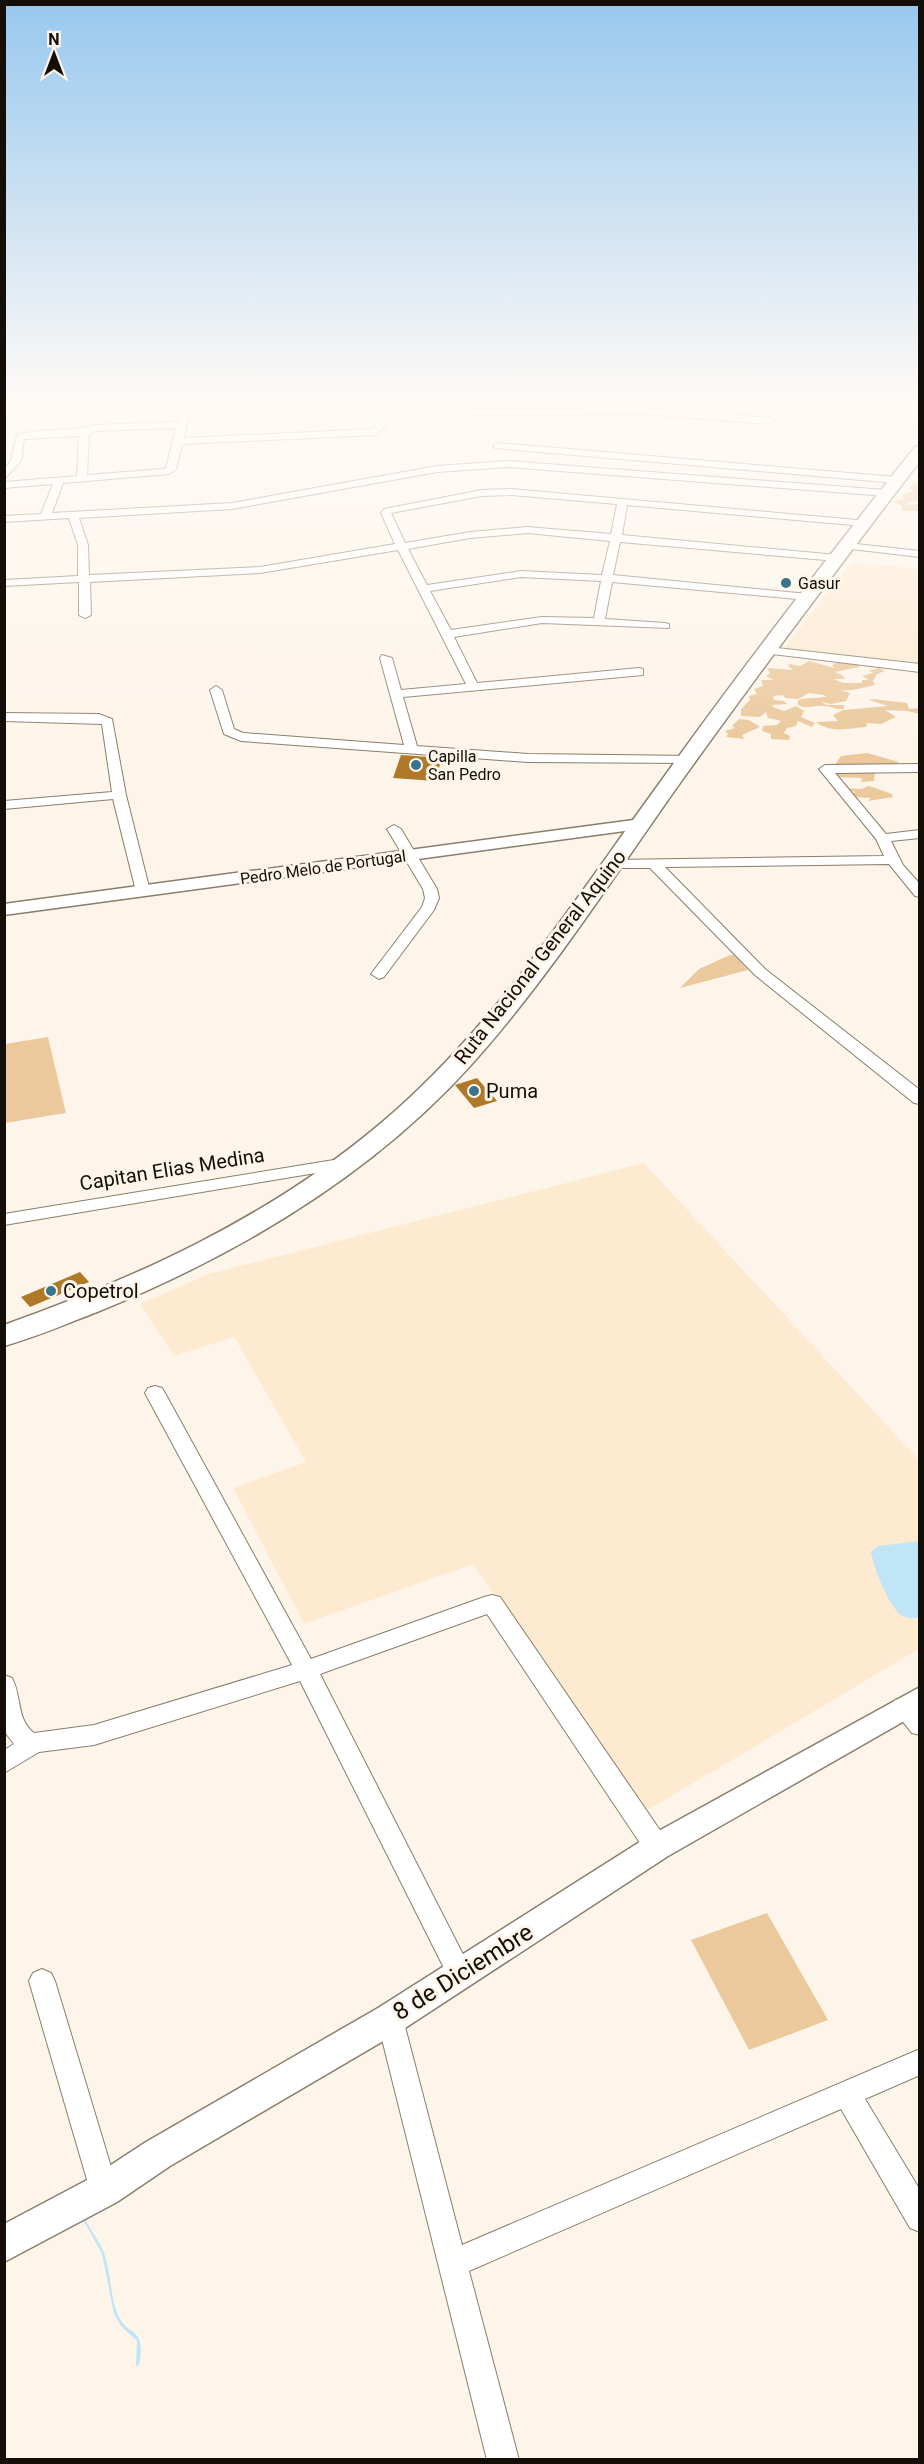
<svg xmlns="http://www.w3.org/2000/svg" width="924" height="2464" font-family="Roboto,sans-serif">
<style>
.built{fill:#feead1}
.green{fill:#ebc99d}
.water{fill:#c0e5f6}
.building{fill:#ae7a29}
.lines{fill:none;stroke-linecap:round;stroke-linejoin:round}
.minor-casing{stroke:#8a7d6c;stroke-width:2}
.tertiary-casing{stroke:#8a7d6c;stroke-width:3}
.trunk-casing{stroke:#8a7d6c;stroke-width:3}
.minor{fill:#fff;fill-rule:evenodd}
.tertiary{fill:#fff;fill-rule:evenodd}
.trunk{fill:#fff;fill-rule:evenodd}
.poi-dot{fill:#38748b;stroke:#fef5ea;stroke-width:2}
.labels{text-anchor:middle;stroke-width:6;stroke-linejoin:round;paint-order:stroke}
.far-poi-label{font-size:16px;fill:#130e08;stroke:#fef5ea;text-anchor:start}
.far-street-label{font-size:16px;fill:#130e08;stroke:#fef5ea}
.street-label{font-size:20px;fill:#130e08;stroke:#fef5ea}
.poi-label{font-size:20px;fill:#130e08;stroke:#fef5ea;text-anchor:start}
.near-street-label{font-size:24px;fill:#130e08;stroke:#fef5ea}
</style>
<rect width="100%" height="100%" fill="#fef5ea"/>
<path class="built" d="M852,562l67,7v94l-135,-15z
M644,1163l275,297v189l-276,164 -170,-249 -169,60 -71,-136 73,-26 -72,-125 -60,19 -34,-52 69,-30z"/>
<path class="green" d="M915,483l4,1v18l-8,-1 -6,4 14,-1v7h-17l-1,-6 -9,-3 11,-3v-5l10,-3 -4,-3z
M809,661l26,7 -3,-3 7,-3 21,2 -1,3 -24,5 7,3 3,4h-11l9,4h19v-3h7l-7,-4 11,-3 -4,-2 10,-3 6,3 -8,3 -4,7 2,4c-14,3 -20,6 -35,5l10,3 -4,8 -15,3 -10,-2 6,3h17v4c-9,1 -13,-3 -20,-3 -10,-1 -16,4 -26,-1v-5l3,-1 25,-2 -2,-2 -15,-2 -11,6 -13,-1 -2,-3 -10,1 1,4 10,1 3,3 -15,1 1,2 11,4 12,-5 8,5 -3,6 14,6 -3,4 -14,-6 -2,5 -9,2 -3,5 6,3 -1,4 -18,-1v-5l-9,-3 1,-5 14,-1 4,-4 -13,-3 -2,-6 -6,5 -19,-1v-7l9,-9 -1,-4 8,-2 -3,-5 9,-3 -2,-6h12l-7,-4 4,-3 -3,-5 26,2 -5,-4 2,-2 10,2z
M873,699l34,4 2,6 10,-1v6l-11,-3 -23,-1 11,7 -15,7 -14,-1 -1,4c-16,1 -36,7 -50,-5l22,-1 -5,-6 10,-5 45,-4 -19,-6z
M739,719l10,1 11,7 -18,8 2,4 -18,-2 2,-3 -3,-3 10,-3 -3,-2z
M867,753l32,9 -5,3h-42l40,7 -17,1 -1,8 -13,1 1,-4 -30,-1 4,-14 5,-7z
M869,786l23,8 1,3 -25,4 3,-3 -18,-1 -2,-4 6,-1 -11,-1 -2,-3 17,1z
M730,955h4l14,15 -68,18 19,-19z
M48,1037l18,76 -61,10v-79z
M767,1913l61,107 -79,30 -58,-110z"/>
<path class="water" d="M919,1541v77c-6,0 -13,1 -18,-3 -13,-10 -27,-47 -30,-63l7,-6z
M83,2211c3,16 16,27 21,42 7,19 6,41 13,60 10,26 30,11 22,52l-3,1 1,-25 -16,-15 -7,-12 -12,-60 -22,-40z"/>
<path class="building" d="M401,755l41,3 -7,23 -42,-3z
M477,1078l20,23 -23,7 -19,-23z
M80,1272l9,10 -59,25 -9,-10z"/>
<g class="lines">
<g class="minor-casing">
<path id="minor" d="M302,397h32l-4,3 -139,12 -8,26 190,-9 3,-4 -27,-28h9l28,28 -10,10 -194,9 -6,25 -7,5 -106,9 -11,30 180,-10 205,-37 70,-5 379,29 5,3 -5,3 -379,-29 -70,5 -205,37 -153,9 9,27 1,30 171,-8 135,-23 -14,-31 3,-4 98,-19 29,-1 357,32 1,2 -5,3 -237,-21 -5,30 215,20 5,3 -5,3 -217,-19 -7,33 195,19 6,3 -6,3 -196,-18 -7,37 60,4 4,1v4l-127,-5 -88,14 23,46 162,-15 4,1v6l-240,22 14,49 111,8 166,2 1,3 -6,4 -161,-1 -287,-21 -17,-7 -14,-44 6,-4 6,4 12,39 9,4 161,12 -24,-87 2,-3 10,3 9,32 65,-6 -68,-134 -138,23 -170,9 1,33 -6,3 -6,-3v-33l-75,4v-6l74,-4v-31l-9,-27 -65,4v-6l37,-2 12,-30 -49,4v-6l73,-6 2,-40 -55,3 -3,22 -17,18v-10l7,-8 6,-26c25,-8 52,-2 77,-10l84,-3 4,-12 7,-4zM176,428l-10,40 -2,1 -77,6 2,-41 7,-3zM511,495l106,9 -6,30 -84,-7 -57,5 -65,11 -14,-30 91,-17zM527,533l83,8 -8,34 -81,-4 -94,14 -19,-36 62,-11zM521,577l80,4 -7,37 -52,-1 -91,13 -21,-39z
M442,397h9l23,12 171,-1 125,10 5,3 -5,3 -125,-10 -172,1 -17,-6z
M498,443l398,34 5,3 -5,3 -401,-35 -2,-2z
M847,543l73,8v6l-77,-9v-4z
M768,647l152,17v8l-156,-19 -2,-2z
M4,713l95,1 13,5 14,76 24,96 -2,3h-10l-2,-3 -23,-92 -109,10v-8l108,-9 -10,-68 -98,-3z
M920,764v8l-85,1 51,61 34,-4v8l-29,3 12,24 17,19v13l-5,-1 -26,-32 -224,3 100,102 155,121v14l-6,-1 -159,-128 -105,-107h-36l-7,-4 7,-4 270,-4 -8,-17 -57,-70 6,-4z
M394,825l7,4 36,60 2,9 -5,12 -50,67 -5,2 -8,-5 51,-67 3,-9 -2,-9 -36,-60z
M346,1158l6,1 3,4 -3,4 -348,58v-11z
M155,1386l7,2 3,5 146,266 173,-62 8,-2 8,2 166,242 3,8 -3,8 -9,3 -9,-3 -161,-241 -167,60 153,300 -4,8 -9,4 -9,-4 -151,-301 -206,64 -55,7 -35,21v-23l10,-6 -10,-13v-56l8,3c10,18 4,41 22,55l60,-8 198,-60 -147,-272 3,-5z
M903,1698l8,2 9,10v25l-8,-2 -21,-26 4,-7z
M42,1969l9,4 4,8 63,209 -4,10 -10,4 -10,-4 -4,-10 -61,-209 4,-8z
M390,2007l9,3 4,9 59,226 458,-196v26l-55,24 55,91v42l-10,-4 -69,-119 -372,162 50,189h-32l-110,-441 4,-9z"/>
</g>
<g class="tertiary-casing">
<path id="tertiary" d="M641,819l8,5 -2,4 -643,87v-11z
M920,1687v25l-252,144 -266,174 -232,136 -53,36 -113,60v-38l87,-46 55,-36 232,-134 268,-170z"/>
</g>
<g class="trunk-casing">
<path id="trunk" d="M920,446v15c-80,104 -159,209 -235,315 -70,98 -134,200 -214,289 -101,112 -236,191 -374,247 -31,12 -61,25 -93,34v-21c135,-48 267,-109 376,-201 112,-94 191,-219 276,-336 83,-116 170,-229 259,-341z"/>
</g>
<use href="#minor" class="minor"/>
<use href="#tertiary" class="tertiary"/>
<use href="#trunk" class="trunk"/>
</g>
<linearGradient id="sky" x2="0" y2="1"><stop stop-color="#98c8ee"/><stop offset="0.54" stop-color="#fffaf6"/><stop offset="1" stop-color="#fffaf6" stop-opacity="0"/></linearGradient>
<rect width="924" height="742" fill="url(#sky)"/>
<g class="poi-dot">
<circle cx="786" cy="583" r="6"/>
<circle cx="416" cy="765" r="6"/>
<circle cx="474" cy="1091" r="6"/>
<circle cx="51" cy="1291" r="6"/>
</g>
<g class="labels">
<g class="far-poi-label">
<text x="798" y="589">Gasur</text>
<text x="428" y="762">Capilla<tspan x="428" dy="18">San Pedro</tspan></text>
</g>
<g class="far-street-label">
<text transform="translate(323 867) rotate(-8)" y="6">Pedro Melo de Portugal</text>
</g>
<g class="street-label">
<text transform="translate(540 957) rotate(-52)" y="7">Ruta Nacional General Aquino</text>
<text transform="translate(172 1169) rotate(-9)" y="7">Capitan Elias Medina</text>
</g>
<g class="poi-label">
<text x="486" y="1098">Puma</text>
<text x="63" y="1298">Copetrol</text>
</g>
<g class="near-street-label">
<text transform="translate(463 1972) rotate(-32)" y="8">8 de Diciembre</text>
</g>
</g>
<rect width="924" height="2464" fill="none" stroke="#130e08" stroke-width="12"/>
<g transform="translate(54 54)" stroke="#fef5ea" stroke-width="4.5" paint-order="stroke">
<path d="M0-4.5L10 22L0 15L-10 22Z" fill="#130e08"/>
<text y="-9" font-size="16" font-weight="bold" text-anchor="middle" fill="#130e08">N</text>
</g>
</svg>
